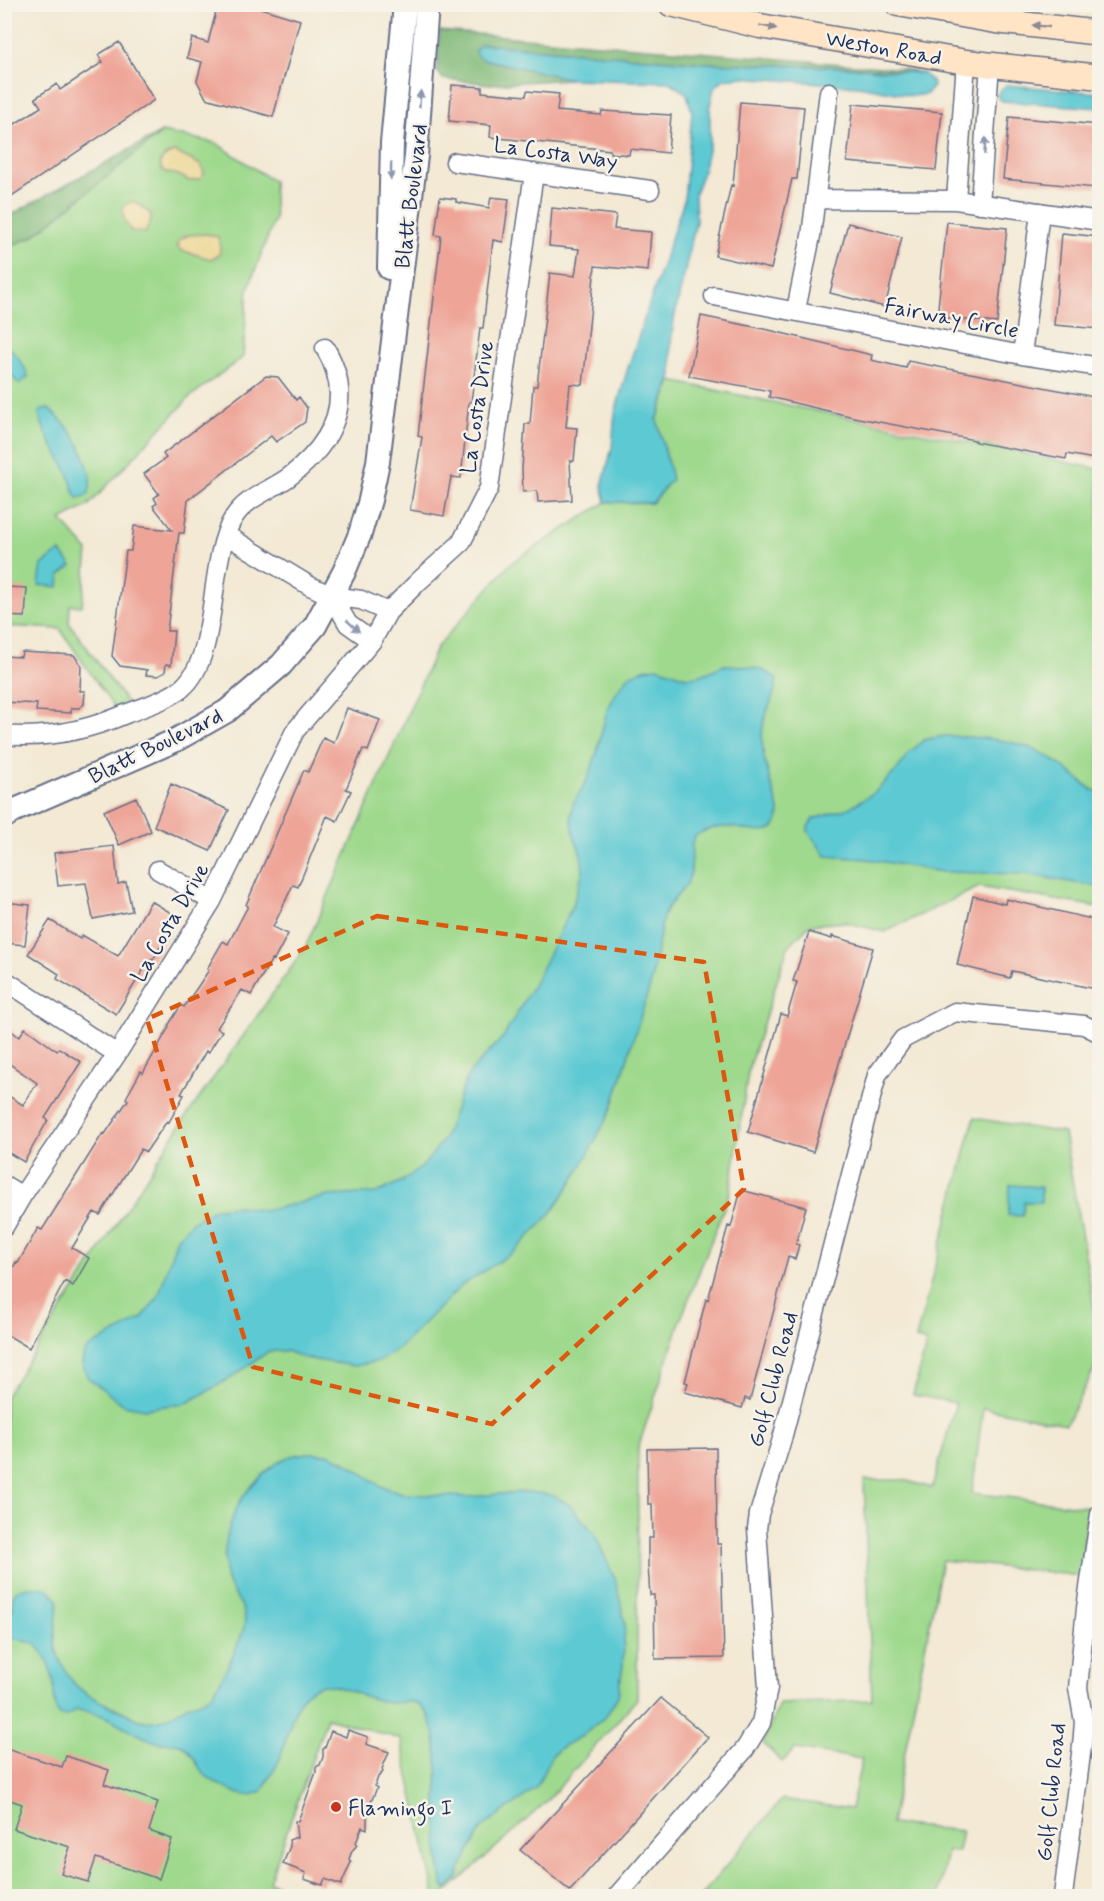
<svg xmlns="http://www.w3.org/2000/svg" width="1104" height="1901" font-family="Mynerve,sans-serif">
<style>
.green{fill:#9fd98d;stroke:#5d8476;stroke-width:1.5}
.forest{fill:#7fb978;stroke:#4d746b;stroke-width:1.5}
.sand{fill:#eeda9e;stroke:#84847e;stroke-width:1.5}
.water{fill:#5dc9d3;stroke:#3c7c98;stroke-width:1.5}
.building{fill:#eea598}
.lines{fill:none;stroke-linecap:round;stroke-linejoin:round}
.minor-casing{stroke:#677087;stroke-width:21}
.tertiary-casing{stroke:#677087;stroke-width:26}
.secondary-casing{stroke:#677087;stroke-width:27}
.minor{stroke:#fff;stroke-width:18}
.tertiary{stroke:#fff;stroke-width:22}
.secondary{stroke:#ffe4c6;stroke-width:24}
.oneway{fill:#8d8a92}
.oneway2{fill:#8d97ae}
.marked{fill:none;stroke:#de5710;stroke-width:4.5;stroke-dasharray:12 8;stroke-linejoin:round}
.poi-dot{fill:#c8321e;stroke:#f7f3e8;stroke-width:2}
.labels{text-anchor:middle;stroke-width:5;stroke-linejoin:round;paint-order:stroke}
.street-label{font-size:22px;fill:#1b2f5e;stroke:#f7f3e8}
.poi-label{font-size:22px;fill:#1b2f5e;stroke:#f7f3e8;text-anchor:start}
</style>
<rect width="100%" height="100%" fill="#f7f3e8"/>
<filter id="ink" filterUnits="userSpaceOnUse"><feTurbulence type="fractalNoise" baseFrequency=".0167" numOctaves="2"/><feDisplacementMap in="SourceGraphic" scale="12" xChannelSelector="R" yChannelSelector="G"/><feConvolveMatrix kernelMatrix="1 2 1 2 8 2 1 2 1" color-interpolation-filters="sRGB"/></filter>
<filter id="wash" filterUnits="userSpaceOnUse"><feTurbulence type="fractalNoise" baseFrequency=".008" numOctaves="4" result="noise"/><feDisplacementMap in="SourceGraphic" scale="24" xChannelSelector="R" yChannelSelector="G"/><feGaussianBlur stdDeviation="1.35" result="paint"/><feColorMatrix in="noise" values="0 0 0 0 0 0 0 0 0 0 0 0 0 0 0 0 0 1.4 0 .05"/><feComposite in="paint" operator="in"/></filter>
<g filter="url(#wash)">
<rect width="100%" height="100%" fill="#f3e9d4"/>
<path class="green" d="M162,132l54,11 57,38 2,37 -27,71 -5,68 -52,39 -103,110 -27,14 27,31 -6,55 -12,-1 -1,18 64,88 -13,5 -60,-87 -55,-3 -1,-378 28,-11z
M671,381l428,88v438l-120,-20 -94,45 -40,-10 -36,3 -21,22 -39,120 -19,125 -49,127 -43,129 -1,251 -92,104 -103,93h-7l-34,-157 -74,-21 -58,164 20,7 -2,7h-282v-499l176,-273 124,-176 132,-301 74,-84 95,-61 46,1 19,-24 -14,-59z
M974,1118l90,15 35,203v24l-33,64 -83,-16 -11,85 116,14 -8,69 -138,-16 -51,264 71,7 -4,20h-11l-9,45h-237l81,-97 69,10 11,-50 -67,-10 -13,13 -19,-19 16,-39 93,-4 -8,-220h40l28,8 24,-85 -43,-8 14,-53 -11,-3z"/>
<path class="forest" d="M440,31l465,38 17,4 -79,-6 -140,-4 -221,-19v15l89,20 -81,5 -47,-5 -6,-8z
M162,132l-130,105 -27,11v-30z"/>
<path class="sand" d="M175,152l26,13 3,8 -3,6 -12,2 -10,-6 -11,-2 -6,-3 -2,-8 5,-6z
M134,201l17,13v7l-6,12 -14,-2c-6,-7 -11,-18 -6,-27z
M208,234l10,3 2,6v11l-9,5 -31,-9 -2,-2 1,-8 9,-5z"/>
<path class="water" d="M482,44l221,19 140,4 79,6 10,8 1,5 -6,8 -14,2 -55,-10 -117,-9 -17,2 -10,9 -4,18v35l-7,31 -8,21 1,29 -22,97 -3,25 1,31 -15,45 15,59 -20,24 -46,-1 -4,-16 10,-38 3,-35 12,-42 57,-171 8,-88 -5,-18 -17,-12 -99,-3 -89,-20 -6,-4 -1,-5z
M1007,85l92,8v15l-97,-7 -4,-3c-1,-7 3,-9 9,-13z
M4,342c10,10 21,22 24,35l-9,7 -14,-16z
M42,409h7c6,6 15,13 20,20 12,15 27,48 19,66l-10,3c-6,-7 -7,-19 -11,-27 -10,-20 -23,-36 -28,-57z
M60,551l12,15 -12,9 -1,12 -20,-2 3,-20z
M724,665c16,0 42,1 53,15 -2,15 -9,26 -13,41 -7,28 7,61 15,88 0,37 -31,18 -52,18 -11,0 -23,3 -32,9l-3,7 -1,29 -4,12 -19,23 -5,10 -12,66 -40,128 -34,63 -27,41 -35,36 -54,35 -61,61 -20,14 -26,5 -50,-8 -18,-7h-17l-35,25 -47,27 -42,6 -21,-4 -36,-27 -6,-14 2,-11 4,-5 53,-29 17,-22 19,-59 15,-16 24,-14 23,-2 25,5 64,-15 49,-3 25,-12 21,-15 21,-27 22,-60 8,-11 30,-32 31,-54 38,-77 10,-35 -2,-15 -7,-20 -3,-18 2,-13 15,-26 9,-26 10,-42 11,-20 11,-14 15,-7 14,-2 28,10 13,-1z
M943,736c34,1 74,2 104,20 15,9 30,22 44,33l8,3v95l-74,-13 -83,-2 -75,-13 -41,-3 -18,-25v-4l5,-8 36,-11 26,-16 22,-22 12,-17 15,-13z
M1010,1185l31,2v15h-17l-1,14 -15,-1z
M308,1453l20,1 18,8 35,24 24,8 63,3 52,-5 19,1 16,3 15,9 24,28 22,48 9,42 -2,42 -5,31 -11,19 -25,21 -21,11 -10,10 -15,31 -54,40 -22,42 -3,9 -11,10 -2,-1c-6,-20 -6,-43 -7,-64 -1,-27 7,-101 -17,-119 -8,-6 -18,-2 -27,-2 -8,0 -18,-4 -26,-6 -12,-3 -29,-12 -40,-12 -35,-2 -38,54 -49,78 -5,10 -11,19 -16,28 -4,2 -9,4 -14,4 -10,1 -38,-14 -45,-22 -6,-8 -11,-20 -19,-27 -7,-6 -18,-1 -27,-4 -30,-9 -47,-30 -81,-32 -27,21 -20,-19 -23,-32 -3,-10 -7,-23 -14,-30 -9,-10 -24,-6 -34,-13v-14l8,-12c0,-5 -2,-10 1,-15 6,-9 25,-8 33,-5 5,2 8,7 11,11 -1,38 -11,42 12,78 13,20 40,26 61,38 21,12 36,2 54,-9 8,-4 17,-5 25,-11 9,-8 31,-57 34,-69 1,-5 1,-10 0,-14 -2,-11 -11,-18 -15,-28 -9,-21 -3,-51 5,-71 7,-20 33,-47 52,-56 6,-3 15,-4 22,-5z"/>
<g id="blocks">
<path class="building" d="M218,4h29l53,16 -27,97 -67,-19 -9,-17 5,-19 -15,-4 5,-20 16,5z
M119,42l35,58 -150,101v-70l37,-24 -6,-9 22,-14 3,6 43,-28 -5,-7z
M452,85l30,2v5l44,4 1,-5 32,3 -2,17 44,4 1,-4 69,4 -3,38 -38,-4 -1,6 -19,-2v-3l-120,-13 1,-12 -42,-4z
M740,102l64,5 -7,72h-5l-21,90 -56,-13 16,-71 2,1z
M853,104l89,8 -6,58 -89,-8z
M1009,117l91,8 -4,63 -93,-9z
M440,197l16,2v3l33,6 2,-11 18,2 -6,43 -10,-2 -10,88h-3l-9,74h-2l-8,76 -10,-1 -7,39 -34,-6 12,-73 -4,-1 23,-200 -6,-1z
M552,208l64,7 -2,14 37,3 -3,39 -53,-5 -12,119 -13,-1 -4,43 11,1 -3,33h-4l2,39 -34,2 -1,-11 -14,1 -1,-23 3,-45h5l3,-38h4l13,-113 25,3 4,-27 -30,-3z
M947,222l60,6 -10,95 -60,-6z
M848,223l54,14 -17,70 -55,-14z
M1062,233l38,4v92l-46,-4z
M701,316l68,14 103,25 -1,5 35,8 2,-7 192,37v62l-33,-6 -1,5 -91,-17v-2l-117,-22 -89,-21 1,-6 -81,-15z
M266,376l12,1 18,23 3,-3 8,11 -2,14 -29,20 -5,-6 -83,64 -4,33h-5l-12,98h7l-3,34 -5,-1 -1,8 -7,4 -12,-1 1,-5 -27,-4 -8,-10 14,-105h5l3,-25 38,4 -19,-24 4,-3 -3,-5 5,-4 -15,-20 22,-16 -3,-4z
M4,587l23,1 -2,29 -21,-1z
M22,652l52,3 7,10 -1,26h5l-1,13 -5,4h-8v5l-35,-2 1,-7 -33,-2v-46l17,1z
M347,708l33,12 -12,31 -5,-2 -17,40 5,2 -14,30 -10,-5 -29,71 -5,-2 -20,42 15,7 -14,26 -2,-1 -21,36 -9,-5 -25,38 5,3 -14,22 -2,-2 -25,43 3,1 -15,27 -2,-1 -21,31 -5,-3 -41,66 -6,-3 -22,36 17,10 -16,28 -8,-5 -36,67 -25,-15v-47l12,-24 2,1 20,-35 4,2 61,-97 2,1 23,-34 -2,-2 15,-27 2,2 26,-46 -1,-1 13,-21 3,2 25,-37 -2,-1 16,-28 5,3 20,-38 -2,-1 58,-135 4,2 15,-34 11,5z
M171,784l58,26 -19,41 -56,-25z
M136,797l15,34 -32,14 -15,-34z
M114,846l4,38 8,-2 6,29 -39,8 -7,-36 -28,3 -4,-33z
M973,896l32,8 1,-5 94,22v69l-88,-19 -2,7 -53,-13z
M151,901l27,16 -25,43 -3,-1 -34,55 -59,-35 2,-5 -31,-20 22,-34 30,19 2,-4 36,21z
M4,902l26,3 -5,40 -21,-2z
M809,932l23,7v-3l41,12 -60,204 -65,-20 33,-118 6,2 10,-34 -4,-1z
M4,1025l15,12 6,-9 32,23 2,-3 22,14 -36,56 3,2 -24,42 -20,-12v-57l19,12 14,-22 -33,-23z
M741,1190l65,17 -10,37 3,1 -4,14 -7,-2 -38,143 -5,-2 -3,10 -57,-16 3,-9 -3,-1 21,-83 2,1 20,-74 3,1z
M716,1448l1,96h4l3,114 -69,1 -1,-64h-4l-2,-29v-28h5l-1,-34h-4l-1,-55z
M661,1698l47,39 -138,154 -50,-41z
M348,1730l20,7 -2,7 23,8 -7,17 1,3 -5,5 -3,9 2,2 -10,23v18l-5,-2 -6,16 1,2 -5,6 -3,8 2,3 -10,23 -16,-6 -3,6 -18,-6 2,-6 -23,-9 7,-18 -1,-6 8,-3 -2,-16h3l18,-49v-5l4,-2 3,-8v-8l2,-1 6,-17 15,6z
M4,1748l58,19 4,-11 43,14 -5,14 54,18 -9,29 23,8 -13,40 -63,-21 -8,24 -27,-8 9,-27 -56,-18 8,-25 -18,-6z"/>
</g>
</g>
<g filter="url(#ink)">
<use href="#blocks" fill-opacity="0" stroke="#677087" stroke-width="1.5"/>
<g class="lines">
<g class="minor-casing">
<path id="minor" d="M455,162l195,28
M816,199l140,1 144,21
M956,200l10,-138
M980,204l10,-140
M714,296l308,59 78,12
M796,310l15,-74 18,-144
M1022,355l18,-143
M226,535l84,51 22,10
M372,641l-24,-17 -16,-28 29,4 27,12
M4,735c44,4 85,-5 124,-22 16,-6 41,-14 54,-25 39,-33 24,-127 52,-171 13,-20 37,-27 55,-40 44,-34 67,-77 36,-129
M158,870l54,31
M6,981l111,73
M4,1185l18,11
M4,1227l18,-31 95,-142 95,-153 83,-170 77,-90 16,-29 31,-31 42,-38 28,-55 45,-315
M617,1896l128,-147 16,-26 7,-35 -11,-159 2,-15 23,-75 95,-364 26,-36 52,-27 129,13 16,8
M1063,1896l19,-150 2,-24 -6,-34 8,-80 14,-94"/>
</g>
<g class="tertiary-casing">
<path id="tertiary" d="M389,268l3,-125 13,-139
M4,817l9,-6 161,-70 53,-30 54,-46 34,-39 29,-54 16,-38 10,-34 8,-38 38,-306 11,-152"/>
</g>
<g class="secondary-casing">
<path id="secondary" d="M671,4l89,22 206,36 134,15
M898,4l98,17 104,12"/>
</g>
<use href="#minor" class="minor"/>
<use href="#tertiary" class="tertiary"/>
<use href="#secondary" class="secondary"/>
</g>
<defs><path id="oneway-solid" d="M-6-.8H1V-3.2L6.5 0L1 3.2V.8H-6Z" transform="scale(1.5)"/></defs>
<g class="oneway">
<use href="#oneway-solid" transform="translate(1041 26) rotate(-174)"/>
<use href="#oneway-solid" transform="translate(768 27) rotate(10)"/>
</g>
<g class="oneway2">
<use href="#oneway-solid" transform="translate(420 99) rotate(-86)"/>
<use href="#oneway-solid" transform="translate(985 146) rotate(-85)"/>
<use href="#oneway-solid" transform="translate(391 171) rotate(91)"/>
<use href="#oneway-solid" transform="translate(353 626) rotate(42)"/>
</g>
</g>
<path class="marked" d="M377,916l327,46 40,227 -252,235 -239,-57 -106,-348z"/>
<circle class="poi-dot" cx="336" cy="1807" r="6"/>
<g class="labels">
<g class="street-label">
<text transform="translate(884 47) rotate(10)" y="8">Weston Road</text>
<text transform="translate(556 152) rotate(8)" y="8">La Costa Way</text>
<text transform="translate(410 196) rotate(-83)" y="8">Blatt Boulevard</text>
<text transform="translate(952 317) rotate(11)" y="8">Fairway Circle</text>
<text transform="translate(476 407) rotate(-82)" y="8">La Costa Drive</text>
<text transform="translate(155 745) rotate(-26)" y="8">Blatt Boulevard</text>
<text transform="translate(169 922) rotate(-60)" y="8">La Costa Drive</text>
<text transform="translate(772 1379) rotate(-75)" y="8">Golf Club Road</text>
<text transform="translate(1050 1792) rotate(-84)" y="8">Golf Club Road</text>
</g>
<g class="poi-label">
<text x="348" y="1815">Flamingo I</text>
</g>
</g>
<rect width="1104" height="1901" fill="none" stroke="#f7f3e8" stroke-width="24"/>
</svg>
